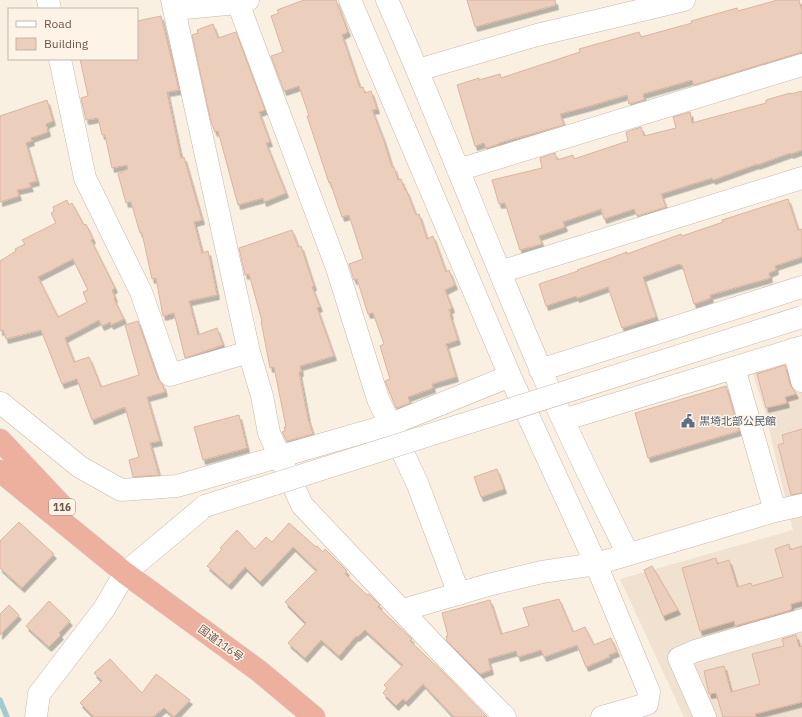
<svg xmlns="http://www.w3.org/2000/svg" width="802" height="717" font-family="'IBM Plex Sans','Noto Sans JP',sans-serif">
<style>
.residential{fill:#f0e1d1}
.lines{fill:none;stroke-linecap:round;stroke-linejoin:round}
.stream{stroke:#a0cbd1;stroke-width:5.5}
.building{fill:#eccebc;stroke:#ddb49e;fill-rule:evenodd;filter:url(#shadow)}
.minor-casing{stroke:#c9b7aa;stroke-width:23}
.highway-casing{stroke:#d6d0cd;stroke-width:23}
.minor{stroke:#fff;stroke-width:22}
.highway{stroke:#eeb09e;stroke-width:22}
.minor-bridge-casing{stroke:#c9b7aa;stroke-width:23;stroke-linecap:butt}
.minor-bridge{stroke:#fff;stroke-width:22}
.labels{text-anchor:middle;stroke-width:3;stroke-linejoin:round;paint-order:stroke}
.shield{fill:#fdf4e7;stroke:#99857a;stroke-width:1}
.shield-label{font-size:10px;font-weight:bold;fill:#6e564b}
.service-label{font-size:11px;fill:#4e5e75;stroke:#fdf4e7;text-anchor:start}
.street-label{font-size:11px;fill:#6e564b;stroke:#fdf4e7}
</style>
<defs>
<filter id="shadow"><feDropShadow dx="2.5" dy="4.5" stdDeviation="0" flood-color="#0004"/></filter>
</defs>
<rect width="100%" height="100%" fill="#f9f0e2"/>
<path class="residential" d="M802,349v368h-118l-64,-138 173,-49 -29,-122 -14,-42z"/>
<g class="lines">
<path class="stream" d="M0,700l7,17"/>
</g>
<path class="building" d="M304,0h32l12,32 -6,3 18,53 3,-1 2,6 6,-2 6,18 -5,1 11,28 9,29h2l4,13 3,-1 4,11 1,-1 10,26 3,-1 8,25 6,-3 13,36 3,-2 6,15 -10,5 7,18 -3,2 2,4 -1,1 8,25 -12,4 10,33 -24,7 1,4 -25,9 2,6 -14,5 -11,-27 5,-2 -10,-33 4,-2 -11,-31 -5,1 -11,-35 -3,1 -5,-16 14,-5 -14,-44 -7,2 -12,-35 -1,1 -22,-67h2l-10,-30 -15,5 -13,-35 12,-4 -12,-36 8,-3 -2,-3z
M467,0h88l1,5 -81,22z
M778,0h21l3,11v41l-108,33 -2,-5 -49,14 1,6 -15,4 -2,-9 -37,11 -30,8 4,11 -65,18v1l-13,4 -2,-5 -9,3 -18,-61 22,-7v2l21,-6 1,4 79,-26 -1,-3 60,-17 2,5 51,-14 -1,-2 46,-13 1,3z
M161,16l18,74 -12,2 14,66 3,-1 18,63 -8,2 8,31 6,-2 9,44 -28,6 9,34 19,-7 6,17 -38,13 -11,-45 -11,3 -7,-38 -4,1 -10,-46h-2l-9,-31 -5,1 -8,-29 10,-5 -1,-4 -15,3 -7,-33h-3l-4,-17 -12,2 -5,-22 7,-2 -8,-37h57v-38z
M213,24l5,14 18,-6 29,78 -6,2 11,30 -4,1 20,50 -22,9 -1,-4 -25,7 -20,-74 -3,1 -4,-10 -19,-87 6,-2 -1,-3z
M802,91v59l-11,4 -1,-1 -33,12v-1l-44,16 -1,-2 -51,16 5,13 -29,9 -3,-7 -30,10 -3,-10 -38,13 2,5 -26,9 3,8 -22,6 -15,-47 -6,1 -7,-24 50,-12 -2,-10 15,-5 2,7 16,-5 1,4 54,-18 -2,-9 15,-5 3,9 32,-8 -3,-11 17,-5 2,11 74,-20v-3l24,-7 1,1z
M47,100l6,21 -7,3 2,8 -17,6 1,3 -6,2 11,38 -8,2 2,4 -14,3 2,6 -19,6v-86z
M788,199l10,31 4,-1v28l-27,9 1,4 -7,3 1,5 -60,17 1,3 -17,6 -12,-39h-2l-1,-1 -36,13 13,40 -34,11 -14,-41 -31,11 -1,-2 -30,10 -7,-22 39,-13 -1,-1 34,-12 16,-6v2l54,-20 1,2 41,-14 -1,-2z
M67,200l2,5 3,-2 12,22 2,-1 7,15 -2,1 24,48 -3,2 3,8 -1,1 10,20 -13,6 -1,-3 -8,4 -3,-6 -34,18 9,24 15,-5 12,30 38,-12 -14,-50 13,-4 20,58 5,6 2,7 -18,5 13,44 -10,2 9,32 -26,2 -4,-17 10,-3 -14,-50 -33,13 -15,-41 -15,5 -21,-54 -35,9 -3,-9 -3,1v-70l16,-10 -1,-2 10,-5 -3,-4 34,-17 -5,-10 3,-2 -1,-4zM73,259l15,31 -5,2 4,10 -29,15 -20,-40z
M292,230l6,17 3,-1 13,40 -2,1 8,20 -3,1 17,48 -34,10 1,6h-2l9,47 5,15 -26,7 -5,-9 3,-1 -1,-4h2l-12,-60 -4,1 -9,-47h1l-13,-47 -4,1 -6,-27z
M785,365l5,19 6,10 -11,3 2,6 -21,5 -9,-34z
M726,386l13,45 -91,27 -13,-45z
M239,415l8,33 -44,12 -9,-33z
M802,429v64l-11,2 -13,-50 6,-2 -2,-8z
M497,469l7,20 -23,8 -7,-20z
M19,522l35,32 -32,34 -22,-20v-27z
M289,523l27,24 1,-1 6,6 2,-3 22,22 -2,3 22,21 2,-1 11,11 -2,2 34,32 -2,2 33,31 44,45h-33l-31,-33 -17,18 -3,-3 -7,7 -13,-13 4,-5 -3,-3 19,-20 -38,-35 -8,7 -1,-1 -17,20 -18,-16 -16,18 -17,-15 18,-20 -21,-21 32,-32 -24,-23 -33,35 -15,-15 -16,18 -22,-19 15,-17 -2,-1 17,-18 18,19 11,-12 6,5z
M789,544l1,6 12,-4v55l-11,3v6l-56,16 -1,-5 -34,10 -18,-63 34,-10 1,6 12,-4 8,27 14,-4 1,3 31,-9 -8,-28z
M652,566l26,44 -15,6 -19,-46z
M559,599l14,33 12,-5 9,18 17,-7 6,14 -8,3 1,2 -24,10 -9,-22 -33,12 -3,-7 -23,7 -2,-6 -28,8 3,11 -11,4 -33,-33 -1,-5h2l-6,-23 48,-13 11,34 28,-8 -6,-18z
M49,601l21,20 -11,12 2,2 -12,12 -23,-21z
M9,605l10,10 -19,20v-21z
M796,635l3,12 3,-1v56l-47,12 1,3h-33l-7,-24 -7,1 -5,-23 20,-5 7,26 29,-8 -8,-30 32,-8 -2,-7z
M110,659l32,34 14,-19 34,26 -16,17 -10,-9 -11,9h-59l-14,-14 22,-22 -8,-8z"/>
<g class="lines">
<g class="minor-casing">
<path id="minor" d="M48,0l2,9
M172,0l77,352 13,44 7,37 33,72 137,145 66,67
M350,0l160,376 86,188 53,128 -2,12 -45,13
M387,0c54,122 101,248 154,370 26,63 57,123 87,184
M238,3l99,265 41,131 40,86 41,109
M174,9l64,-6 10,-3
M60,59l25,119 56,114 29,83 79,-23
M418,70l119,-35 147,-35
M458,170l344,-105
M500,272l302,-94
M794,349l8,32
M734,368l41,143
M540,370l262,-83
M1,403l79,64 41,23 56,-4 212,-61 121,-49
M563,420l239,-73
M403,610l85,-25 54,-13 54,-8 179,-53 27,-6
M36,717l3,-23 65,-85 21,-36 80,-67
M705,717l-26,-59 16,-7 107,-31"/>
</g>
<g class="highway-casing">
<path id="highway" d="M0,440l64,68
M0,471l125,102 134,98 55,46"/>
</g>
<use href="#minor" class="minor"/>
<use href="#highway" class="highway"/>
<g class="minor-bridge-casing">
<path id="minor-bridge" d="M205,506l597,-189"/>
</g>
<use href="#minor-bridge" class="minor-bridge"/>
</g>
<defs>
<g id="civic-bare" transform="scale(1.08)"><path d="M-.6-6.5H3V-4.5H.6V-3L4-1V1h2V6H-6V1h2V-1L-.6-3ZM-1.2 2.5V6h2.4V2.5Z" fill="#5c6f8a" stroke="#fdf4e7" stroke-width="2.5" paint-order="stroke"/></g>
</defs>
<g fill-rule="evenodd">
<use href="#civic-bare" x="688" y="421"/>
</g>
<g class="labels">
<rect class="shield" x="49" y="499" width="26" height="16" rx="3"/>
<g class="shield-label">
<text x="62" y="511">116</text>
</g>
<g class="service-label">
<text x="699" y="425">黒埼北部公民館</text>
</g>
<g class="street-label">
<text transform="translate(221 643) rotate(36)" y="4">国道116号</text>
</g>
</g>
<rect x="8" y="8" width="130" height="52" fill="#fdf4e7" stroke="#c4b5a9"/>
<rect x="16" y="21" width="20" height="6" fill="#ffffff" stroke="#c4b5a9"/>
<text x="44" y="28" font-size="12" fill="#6e564b">Road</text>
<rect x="16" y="38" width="20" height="12" fill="#eccebc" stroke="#c4b5a9"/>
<text x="44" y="48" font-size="12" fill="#6e564b">Building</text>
</svg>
